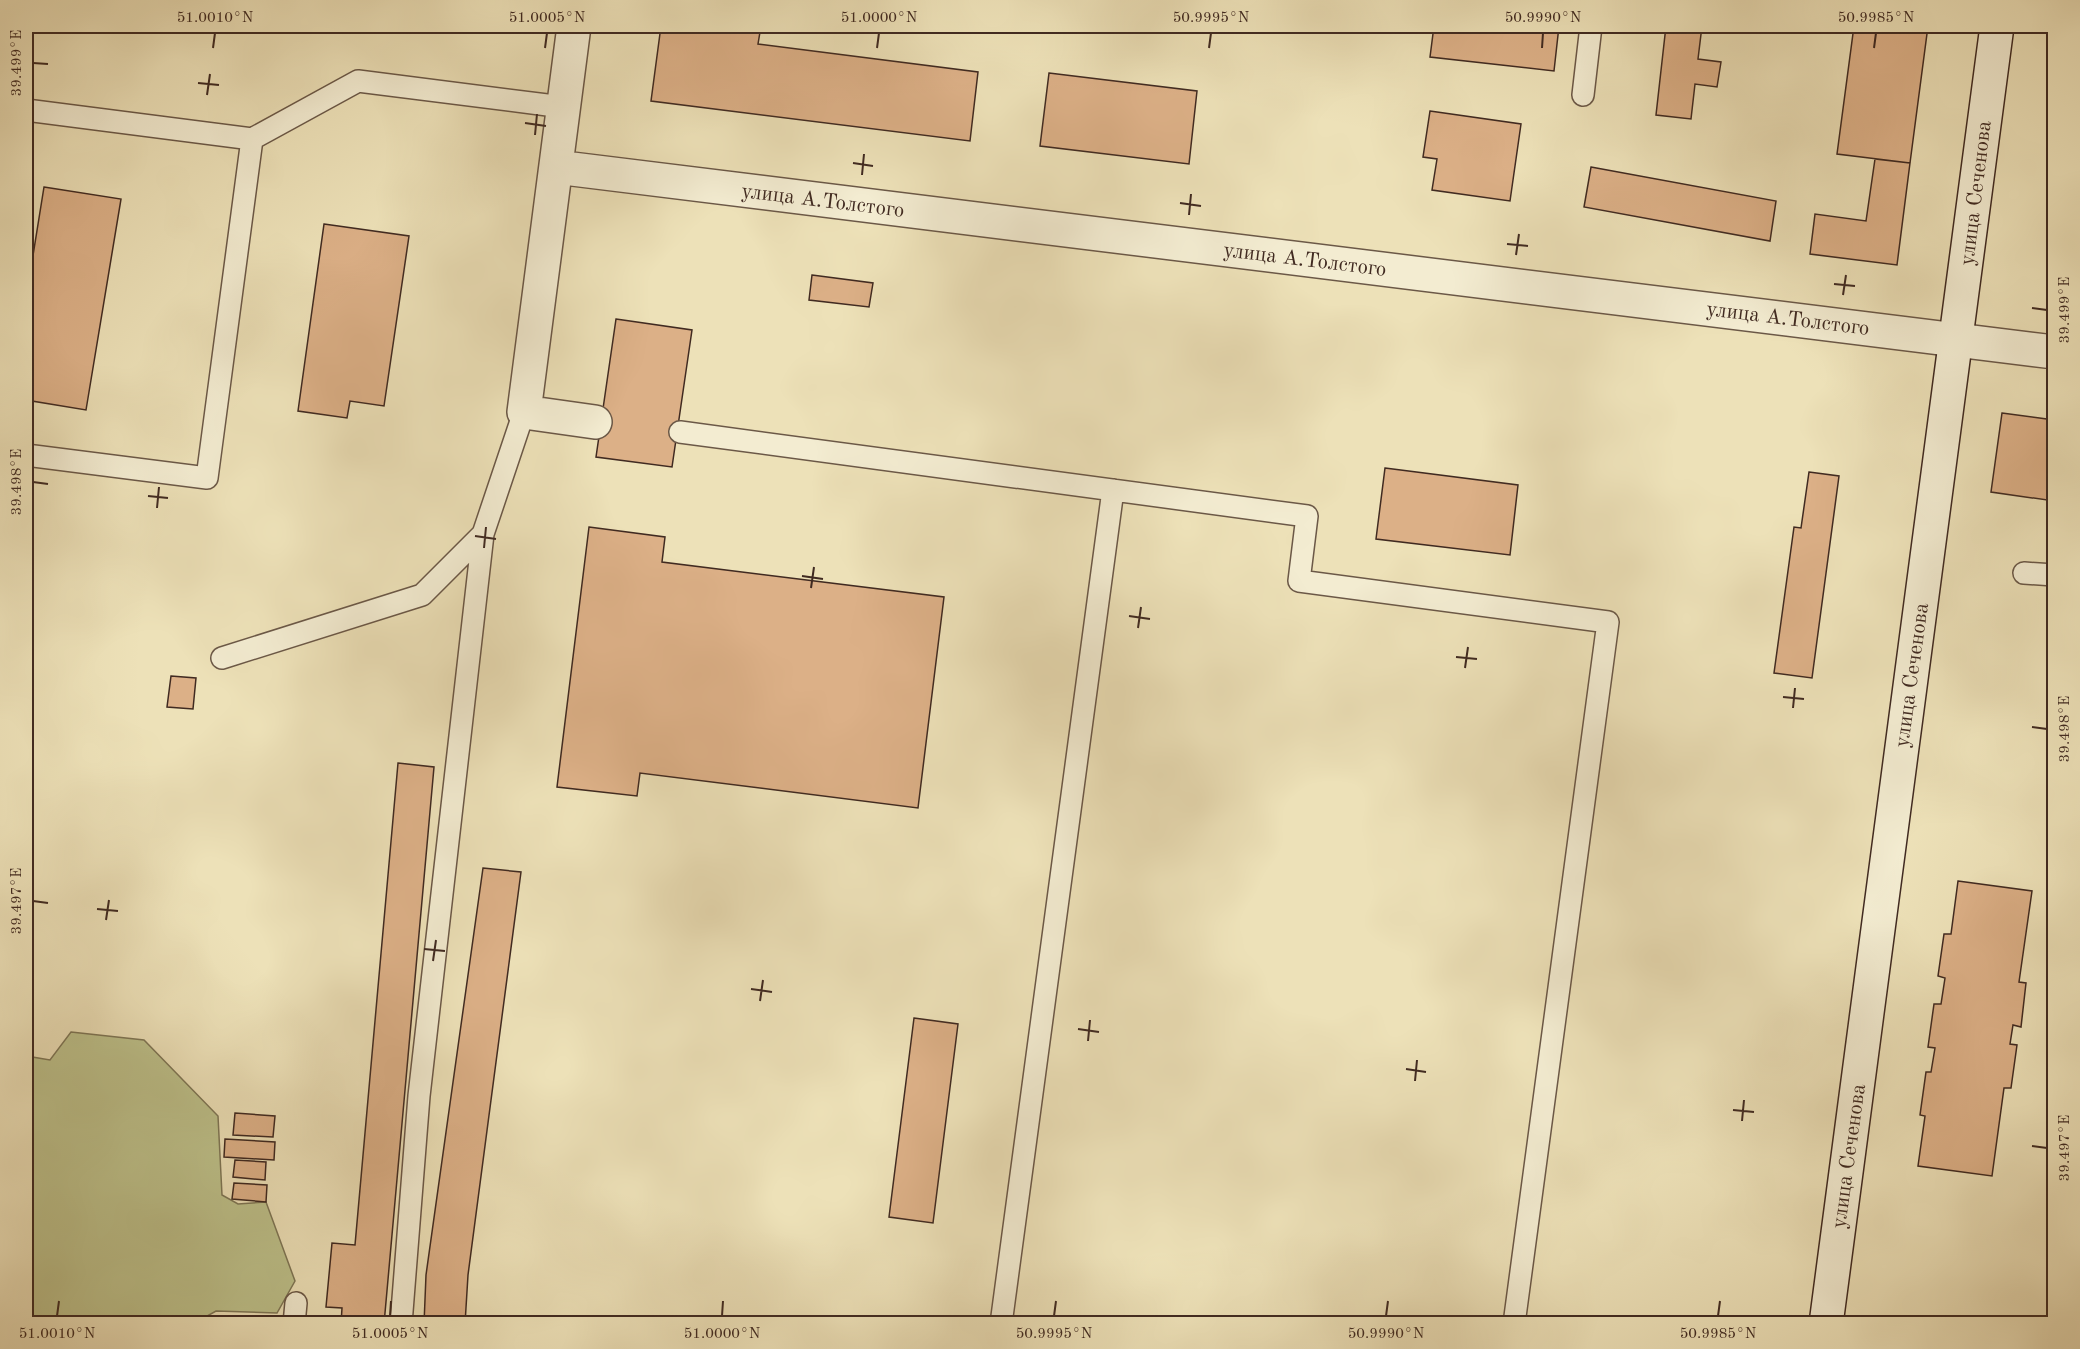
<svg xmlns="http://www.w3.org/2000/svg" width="2080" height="1349" font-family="'Old Standard TT',serif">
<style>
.green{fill:#bdc18b;stroke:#7e7656;stroke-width:1.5}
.building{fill:#dcb087;stroke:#402a21;stroke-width:1.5}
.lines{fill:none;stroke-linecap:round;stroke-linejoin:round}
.service-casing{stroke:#6b5847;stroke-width:24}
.minor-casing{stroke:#6b5847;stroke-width:36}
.secondary-casing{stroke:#402a21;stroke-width:36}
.service{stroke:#f3ecd1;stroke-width:21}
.minor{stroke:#f3ecd1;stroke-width:33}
.secondary{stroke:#f3ecd1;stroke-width:33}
.ticks{fill:none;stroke:#402a21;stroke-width:2}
.labels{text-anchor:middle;stroke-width:4.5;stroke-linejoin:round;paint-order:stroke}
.street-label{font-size:21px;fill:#402a21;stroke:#f3ecd1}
.neatline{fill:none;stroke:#402a21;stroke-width:2}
.ticks-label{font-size:15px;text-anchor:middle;fill:#402a21}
</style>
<rect width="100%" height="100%" fill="#ede1b8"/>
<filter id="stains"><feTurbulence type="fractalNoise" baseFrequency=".00333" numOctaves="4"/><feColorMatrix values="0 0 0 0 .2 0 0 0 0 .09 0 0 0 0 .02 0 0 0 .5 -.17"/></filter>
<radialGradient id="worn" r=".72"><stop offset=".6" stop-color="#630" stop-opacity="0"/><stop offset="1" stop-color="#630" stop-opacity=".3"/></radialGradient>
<path class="green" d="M71,1032l73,8 74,76 4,79 16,9 28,-2 29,79 -18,32 -61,-2 -23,13 -167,-1v-267l24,4z"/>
<path class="building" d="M661,26h100l-3,18 220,28 -8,69 -319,-40z
M1434,26h125l-5,45 -124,-14z
M1666,26h36l-4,33 23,3 -4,25 -22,-3 -4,35 -35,-4z
M1854,26h74l-18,137 -73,-9z
M1049,73l148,18 -8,73 -149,-18z
M1430,111l91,13 -11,77 -78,-11 5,-31 -14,-2z
M1875,159l35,4 -13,102 -87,-11 5,-40 51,7z
M1591,167l185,34 -6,40 -186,-34z
M44,187l77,12 -35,211 -60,-10v-101z
M324,224l85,12 -25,170 -34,-5 -3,17 -49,-7z
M812,275l61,8 -4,24 -60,-7z
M616,319l76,11 -20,137 -76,-10z
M2002,413l52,7v81l-63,-9z
M1385,468l133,17 -8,70 -134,-16z
M1809,472l30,4 -27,202 -38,-5 20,-146 7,1z
M589,527l76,10 -3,25 282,35 -26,211 -278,-35 -3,23 -80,-9z
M171,676l25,2 -3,31 -26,-2z
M398,763l36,4 -50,557h-43l1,-16 -16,-1 6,-64 23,2z
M483,868l38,4 -53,403 -3,49h-41l2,-49z
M1958,881l74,10 -13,91 7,1 -5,44 -8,-2 -3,19 7,1 -6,43h-7l-12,88 -74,-10 7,-50 -5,-1 6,-43h5l4,-24 -7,-1 6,-43h7l4,-26 -7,-2 6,-42h7z
M914,1018l44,6 -25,199 -44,-6z
M235,1113l40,3 -2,21 -40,-2z
M225,1139l50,3 -1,18 -50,-3z
M235,1160l31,2 -1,18 -32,-3z
M234,1183l33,2 -1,17 -34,-3z
M218,1317l48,4v3h-48z"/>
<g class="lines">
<g class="service-casing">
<path id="service" d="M1583,95l8,-69
M26,110l226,29 106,-58 205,26
M680,432l627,84 -8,65 309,41 -94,702
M26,455l181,23 45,-339
M2024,573l30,2
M222,658l200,-63 61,-61
M294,1324l2,-21
M401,1324l18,-228 64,-562 41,-122
M1001,1324l112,-834"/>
</g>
<g class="minor-casing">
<path id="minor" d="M574,26l-50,386 71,10
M556,167l1498,185"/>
</g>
<g class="secondary-casing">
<path id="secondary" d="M1826,1324l171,-1298"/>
</g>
<use href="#service" class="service"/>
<use href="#minor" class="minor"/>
<use href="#secondary" class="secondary"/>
</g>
<path class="ticks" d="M213,48l2,-15M545,48l2,-15M877,48l2,-15M1209,48l2,-15M1542,48l1,-15M1874,48l2,-15M33,63l15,1M198,83l21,2M207,95l3,-21M525,123l21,3M535,135l2,-21M853,163l20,3M862,175l2,-21M1180,203l21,3M1189,215l2,-21M1507,244l21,2M1516,255l3,-21M1834,284l21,2M1843,295l3,-20M2032,308l15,2M33,482l15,2M148,496l20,2M157,508l2,-21M475,536l21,3M484,548l2,-21M802,576l21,3M811,588l3,-21M1129,616l21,3M1138,628l3,-21M1456,657l21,2M1465,668l3,-21M1783,697l21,2M1793,708l2,-20M2032,727l15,2M33,901l15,2M97,909l21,2M106,920l3,-20M424,949l21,2M433,961l3,-21M751,989l21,3M760,1001l3,-21M1078,1029l21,3M1088,1041l2,-21M1406,1069l20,3M1415,1081l2,-21M1733,1110l21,2M1742,1121l2,-21M2032,1146l15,2M57,1316l2,-15M390,1316l1,-15M722,1316l1,-15M1054,1316l2,-15M1386,1316l2,-15M1718,1316l2,-15"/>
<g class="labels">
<g class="street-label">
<text transform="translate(1975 193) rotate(-83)" y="7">улица Сеченова</text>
<text transform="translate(823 200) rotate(7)" y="7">улица А.Толстого</text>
<text transform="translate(1305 259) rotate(7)" y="7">улица А.Толстого</text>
<text transform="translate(1788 318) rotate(7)" y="7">улица А.Толстого</text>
<text transform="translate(1911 675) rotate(-82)" y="7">улица Сеченова</text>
<text transform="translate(1848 1156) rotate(-82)" y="7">улица Сеченова</text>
</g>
</g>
<rect width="2080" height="1349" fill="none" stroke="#ede1b8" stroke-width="66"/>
<rect x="33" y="33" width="2014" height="1283" class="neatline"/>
<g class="ticks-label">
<text x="215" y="22">51.0010°N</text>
<text x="547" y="22">51.0005°N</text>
<text x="879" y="22">51.0000°N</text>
<text x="1211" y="22">50.9995°N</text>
<text x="1543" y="22">50.9990°N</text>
<text x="1876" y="22">50.9985°N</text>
<text transform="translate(16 63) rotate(-90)" y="5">39.499°E</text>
<text transform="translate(2064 310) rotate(-90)" y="5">39.499°E</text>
<text transform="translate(16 482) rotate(-90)" y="5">39.498°E</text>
<text transform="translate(2064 729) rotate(-90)" y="5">39.498°E</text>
<text transform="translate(16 901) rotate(-90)" y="5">39.497°E</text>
<text transform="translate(2064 1148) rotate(-90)" y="5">39.497°E</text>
<text x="57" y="1338">51.0010°N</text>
<text x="390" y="1338">51.0005°N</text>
<text x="722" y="1338">51.0000°N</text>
<text x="1054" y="1338">50.9995°N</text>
<text x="1386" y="1338">50.9990°N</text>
<text x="1718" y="1338">50.9985°N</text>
</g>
<rect width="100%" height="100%" filter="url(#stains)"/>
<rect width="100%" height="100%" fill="url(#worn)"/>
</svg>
